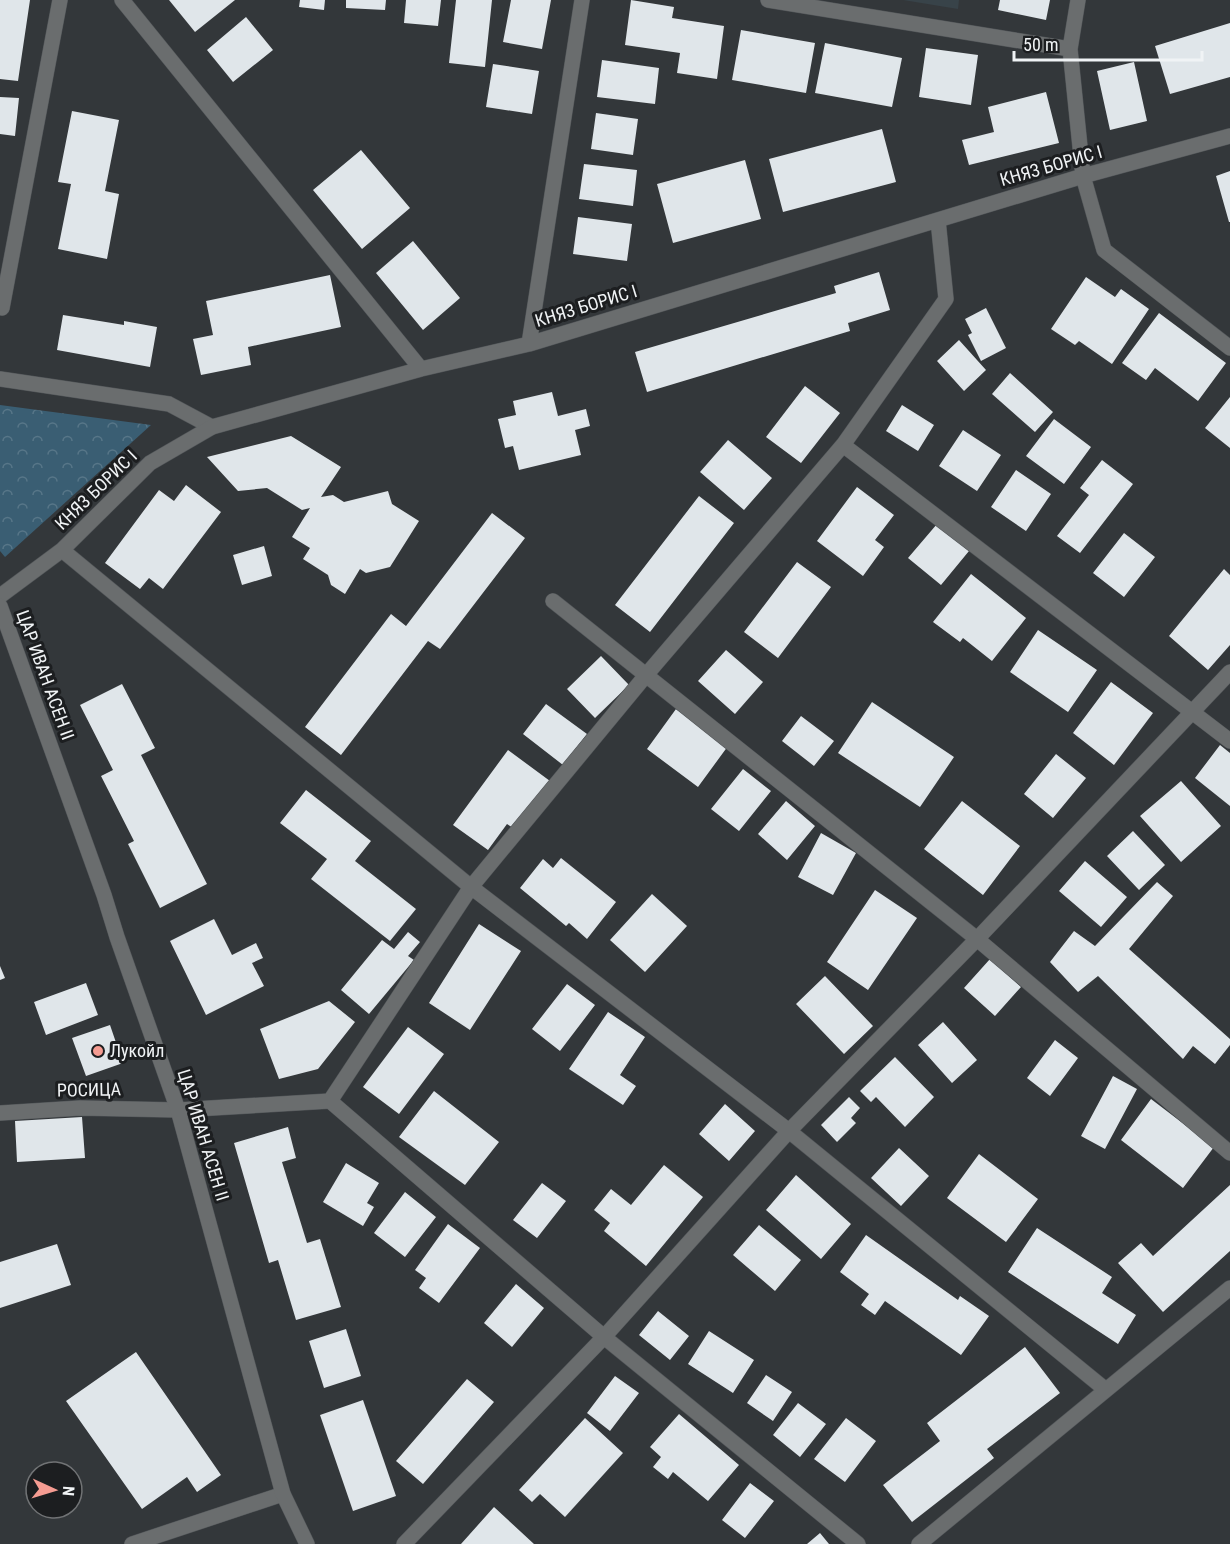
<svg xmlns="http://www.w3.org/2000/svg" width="1230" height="1544" font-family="'Roboto Condensed',sans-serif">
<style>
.built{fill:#384349}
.park{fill:url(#park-crowns)}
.building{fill:#e0e6ea}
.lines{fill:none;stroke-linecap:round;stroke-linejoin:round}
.service-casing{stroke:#515558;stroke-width:16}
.minor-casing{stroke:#515558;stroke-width:16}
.tertiary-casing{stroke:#515558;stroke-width:16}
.service{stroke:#6a6d6e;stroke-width:15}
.minor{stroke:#6a6d6e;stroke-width:15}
.tertiary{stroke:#6a6d6e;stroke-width:15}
.poi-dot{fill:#f59c92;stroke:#1c1e20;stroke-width:2}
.labels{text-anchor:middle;stroke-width:6;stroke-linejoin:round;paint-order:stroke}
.street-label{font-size:18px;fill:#f0f3f5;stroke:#1c1e20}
.poi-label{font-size:18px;fill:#f0f3f5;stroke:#1c1e20;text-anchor:start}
</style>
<defs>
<pattern id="park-crowns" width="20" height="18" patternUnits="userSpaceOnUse" patternTransform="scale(1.5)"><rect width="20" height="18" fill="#3a5e73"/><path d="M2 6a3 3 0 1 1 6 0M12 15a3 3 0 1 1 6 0" fill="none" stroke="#577688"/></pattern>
</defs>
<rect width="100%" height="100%" fill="#33373a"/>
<path class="built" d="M903,0h56l-1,9z"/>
<path class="park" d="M0,405l151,20 -146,132 -5,-6z"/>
<path class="building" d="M0,0h30l-12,81 -18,-2z
M169,0h66l-40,32z
M300,0h25l-1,10 -25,-3z
M346,0h40l-1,10 -39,-2z
M406,0h35l-3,26 -34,-3z
M456,0h36l-7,67 -36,-4z
M511,0h40l-9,49 -39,-7z
M631,0l43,7 -2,11 52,8 -7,53 -40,-6 3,-20 -55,-8z
M1000,0h50l-4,20 -48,-10z
M246,17l27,33 -40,32 -26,-32z
M1230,23v54l-60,17 -15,-48z
M741,30l74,13 -9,50 -74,-13z
M825,43l77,15 -10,49 -77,-14z
M926,48l52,7 -7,50 -52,-8z
M602,60l57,8 -4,36 -58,-7z
M1134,62l13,59 -37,9 -13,-59z
M493,64l46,7 -7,43 -46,-7z
M1046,92l13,51 -90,22 -7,-25 32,-8 -6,-25z
M0,97l19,1 -4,38 -15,-2z
M72,111l47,9 -14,71 14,3 -12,65 -49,-10 13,-65 -13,-2z
M596,113l42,6 -5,36 -42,-6z
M882,129l14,53 -113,30 -14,-53z
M361,150l49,58 -48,41 -49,-59z
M745,160l16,59 -88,24 -16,-59z
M584,164l53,6 -4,36 -54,-7z
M1230,171v51h-1l-13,-46z
M578,217l54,7 -5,37 -54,-7z
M413,241l47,57 -37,32 -47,-57z
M879,272l11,38 -42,13 2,8 -203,61 -12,-40 201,-59 -2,-7z
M330,275l11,52 -93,20 3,18 -50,10 -8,-36 20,-4 -7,-34z
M1086,277l29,20 6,-8 28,20 -37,55 -33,-23 -4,4 -24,-16z
M986,308l20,40 -25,13 -13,-26 4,-2 -7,-14z
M1159,313l67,50 -28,38 -43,-33 -9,12 -24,-17z
M63,315l61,10v-4l33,6 -7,40 -93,-17z
M959,340l27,30 -22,21 -27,-30z
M1010,373l43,39 -18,20 -43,-38z
M805,386l35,27 -39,50 -35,-26z
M552,392l6,24 28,-7 4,17 -15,4 6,25 -62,15 -6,-24 -8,2 -7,-29 18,-4 -3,-14z
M1230,397v51l-25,-20z
M902,405l32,20 -16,26 -32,-20z
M1054,419l37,28 -27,37 -38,-28z
M963,430l38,25 -24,36 -38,-25z
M291,436l50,31 -20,30 12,-2 11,7 44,-11 4,13 27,17 -29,46 -24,6 -6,-4 -15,25 -14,-9 -3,-10 -25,-16 7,-11 -18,-11 18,-29 -8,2 -35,-22 -29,3 -31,-34z
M728,440l44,38 -28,32 -44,-38z
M1102,460l31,24 -53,69 -23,-17 32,-41 -9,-7z
M1016,470l35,24 -25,37 -35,-24z
M186,485l35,27 -58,77 -14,-11 -9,11 -35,-26 54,-73 15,11z
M857,487l37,28 -19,25 9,7 -21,29 -46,-35z
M699,496l35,27 -84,109 -35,-27z
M492,513l33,25 -85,111 -12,-8 -87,114 -36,-28 86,-113 15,12z
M937,524l32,27 -28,34 -33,-27z
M1124,533l31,24 -31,40 -31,-24z
M264,546l8,30 -30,9 -9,-30z
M797,562l34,25 -53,71 -34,-26z
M1224,569l6,6v70l-22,25 -39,-34z
M971,574l55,44 -34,43 -29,-23 -3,4 -27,-20z
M1038,630l59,40 -29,42 -58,-40z
M726,650l37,32 -28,32 -37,-33z
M601,656l28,29 -34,33 -28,-29z
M1111,682l42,31 -39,52 -41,-32z
M122,684l33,64 -14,7 66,129 -47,24 -32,-64 6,-3 -33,-65 12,-6 -33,-65z
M872,702l82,55 -34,50 -82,-54z
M546,704l41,30 -24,31 -40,-31z
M676,709l52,37 -30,41 -51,-38z
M801,716l33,25 -20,25 -32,-25z
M1220,745l10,8v53l-35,-28z
M508,750l42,31 -35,48 -8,-5 -19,26 -35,-25z
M1056,754l30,24 -33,40 -29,-24z
M743,769l28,22 -32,40 -28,-22z
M1181,781l40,45 -40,36 -41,-46z
M306,790l65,51 -16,20 61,48 -26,32 -79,-62 16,-20 -47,-36z
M786,801l29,25 -28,34 -29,-26z
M962,801l58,45 -37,49 -59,-46z
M1133,831l32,34 -26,25 -32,-34z
M821,833l35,20 -23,42 -35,-18z
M561,858l55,44 -29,37 -18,-16 -3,3 -46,-38 23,-29 10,9z
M1085,861l42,36 -26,30 -42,-36z
M1157,882l16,14 -44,53 101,90v6l-15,19 -22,-18 -10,13 -85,-83 -20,16 -28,-30 24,-31 21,15z
M875,890l42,28 -49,72 -41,-28z
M652,894l35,32 -42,46 -35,-32z
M214,919l18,36 24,-12 7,15 -11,5 12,23 -58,29 -36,-74z
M479,924l42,27 -51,79 -41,-27z
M408,932l12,10 -12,14 6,4 -45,54 -28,-24 41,-50 12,9z
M990,959l31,28 -26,29 -31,-28z
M0,966l5,12 -5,2z
M825,976l48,50 -29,28 -48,-50z
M86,983l12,32 -52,20 -12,-33z
M567,984l28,21 -35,46 -28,-22z
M329,1001l26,21 -37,47 -39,10 -19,-50z
M608,1012l37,25 -25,38 16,11 -13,19 -54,-36z
M943,1022l34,38 -25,23 -34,-38z
M110,1025l13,38 -37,13 -14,-38z
M408,1027l36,27 -45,60 -36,-27z
M1055,1040l23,18 -28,38 -23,-18z
M895,1057l39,40 -29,30 -29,-30 -5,5 -11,-11z
M1113,1076l24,13 -32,60 -24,-13z
M434,1091l65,51 -34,43 -66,-48z
M849,1097l11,11 -9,10 5,5 -19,19 -16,-17z
M1151,1099l63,48 -31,41 -62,-48z
M725,1104l30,27 -26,30 -30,-27z
M82,1117l3,41 -68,4 -2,-41z
M288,1127l8,31 -14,4 25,81 13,-4 21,68 -45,13 -18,-60 -9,3 -35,-120z
M899,1148l30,28 -28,30 -30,-28z
M979,1154l59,45 -32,43 -59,-44z
M346,1163l33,20 -12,20 7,4 -11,19 -40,-24z
M664,1165l39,32 -57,69 -42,-35 6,-8 -16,-13 17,-21 20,16z
M796,1175l55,49 -30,35 -55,-49z
M542,1183l24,18 -29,37 -24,-18z
M1230,1185v66l-67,61 -45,-49 23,-20 12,13z
M405,1192l31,25 -31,40 -31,-24z
M448,1224l32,24 -41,55 -20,-15 7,-10 -11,-8z
M759,1225l42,35 -26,31 -42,-36z
M1037,1228l75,49 -10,16 34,22 -18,29 -110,-72z
M866,1235l92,65 2,-4 29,20 -28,39 -76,-54 -10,14 -14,-10 8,-11 -29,-22z
M57,1244l14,41 -71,23v-46z
M516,1284l28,24 -32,39 -28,-24z
M658,1311l31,25 -19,24 -31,-25z
M346,1329l15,47 -37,12 -15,-47z
M709,1331l45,29 -21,33 -45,-29z
M1025,1347l35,46 -73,56 7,9 -82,64 -29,-37 57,-44 -13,-18z
M136,1352l85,123 -24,17 -10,-15 -45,32 -76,-108z
M766,1375l26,17 -19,29 -26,-18z
M615,1376l24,17 -29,38 -23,-18z
M467,1379l27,23 -71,82 -27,-23z
M363,1400l33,96 -43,15 -33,-96z
M798,1403l28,21 -26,33 -27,-22z
M679,1414l60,51 -31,36 -35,-29 -5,7 -15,-12 8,-10 -11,-10z
M585,1418l38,35 -58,64 -25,-23 -8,8 -13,-12z
M846,1418l30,23 -31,41 -31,-23z
M750,1483l24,18 -29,37 -23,-18z
M494,1507l40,37h-73z
M820,1533l9,11h-22z"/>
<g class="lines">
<g class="service-casing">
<path id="service" d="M0,379l169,25 43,23"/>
</g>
<g class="minor-casing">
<path id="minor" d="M122,0l299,369
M768,0l302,49
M1078,0l-8,49 13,127 21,74 126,98
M2,308l58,-308
M529,344l53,-344
M843,445l387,296
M62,550l409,337 318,244 317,259
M0,596l62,-46 88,-87 62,-36 209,-58 108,-25 554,-168 147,-40
M553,601l424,338 253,214
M330,1101l274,236 254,207
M0,1113l80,-5 98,2 152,-9 141,-214 176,-213 196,-229 103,-146 -8,-79
M132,1544l151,-50
M404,1544l200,-207 185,-206 188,-192 253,-267
M919,1544l311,-256"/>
</g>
<g class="tertiary-casing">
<path id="tertiary" d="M0,606l104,289 13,42 61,173 105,384 24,50"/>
</g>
<use href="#service" class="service"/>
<use href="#minor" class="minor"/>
<use href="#tertiary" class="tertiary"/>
</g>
<circle class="poi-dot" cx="98" cy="1051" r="6"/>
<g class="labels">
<g class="street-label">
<text transform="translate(1051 166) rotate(-16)" y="6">КНЯЗ БОРИС I</text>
<text transform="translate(586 306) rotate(-17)" y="6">КНЯЗ БОРИС I</text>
<text transform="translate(96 490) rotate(-44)" y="6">КНЯЗ БОРИС I</text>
<text transform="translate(45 675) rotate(70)" y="6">ЦАР ИВАН АСЕН II</text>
<text transform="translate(89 1090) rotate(-1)" y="6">РОСИЦА</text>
<text transform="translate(203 1135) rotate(73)" y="6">ЦАР ИВАН АСЕН II</text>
</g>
<g class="poi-label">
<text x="110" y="1057">Лукойл</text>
</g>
</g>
<g transform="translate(54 1490) rotate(94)"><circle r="28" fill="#1c1e20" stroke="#717375" stroke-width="1.5"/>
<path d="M0-4.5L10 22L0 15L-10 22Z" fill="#f59c92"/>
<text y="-9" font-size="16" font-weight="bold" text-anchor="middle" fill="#f0f3f5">N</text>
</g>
<path d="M1014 51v9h188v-9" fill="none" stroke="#f0f3f5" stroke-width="3"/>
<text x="1023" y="51" font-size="18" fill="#f0f3f5" stroke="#1c1e20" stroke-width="4.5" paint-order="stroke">50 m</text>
</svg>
